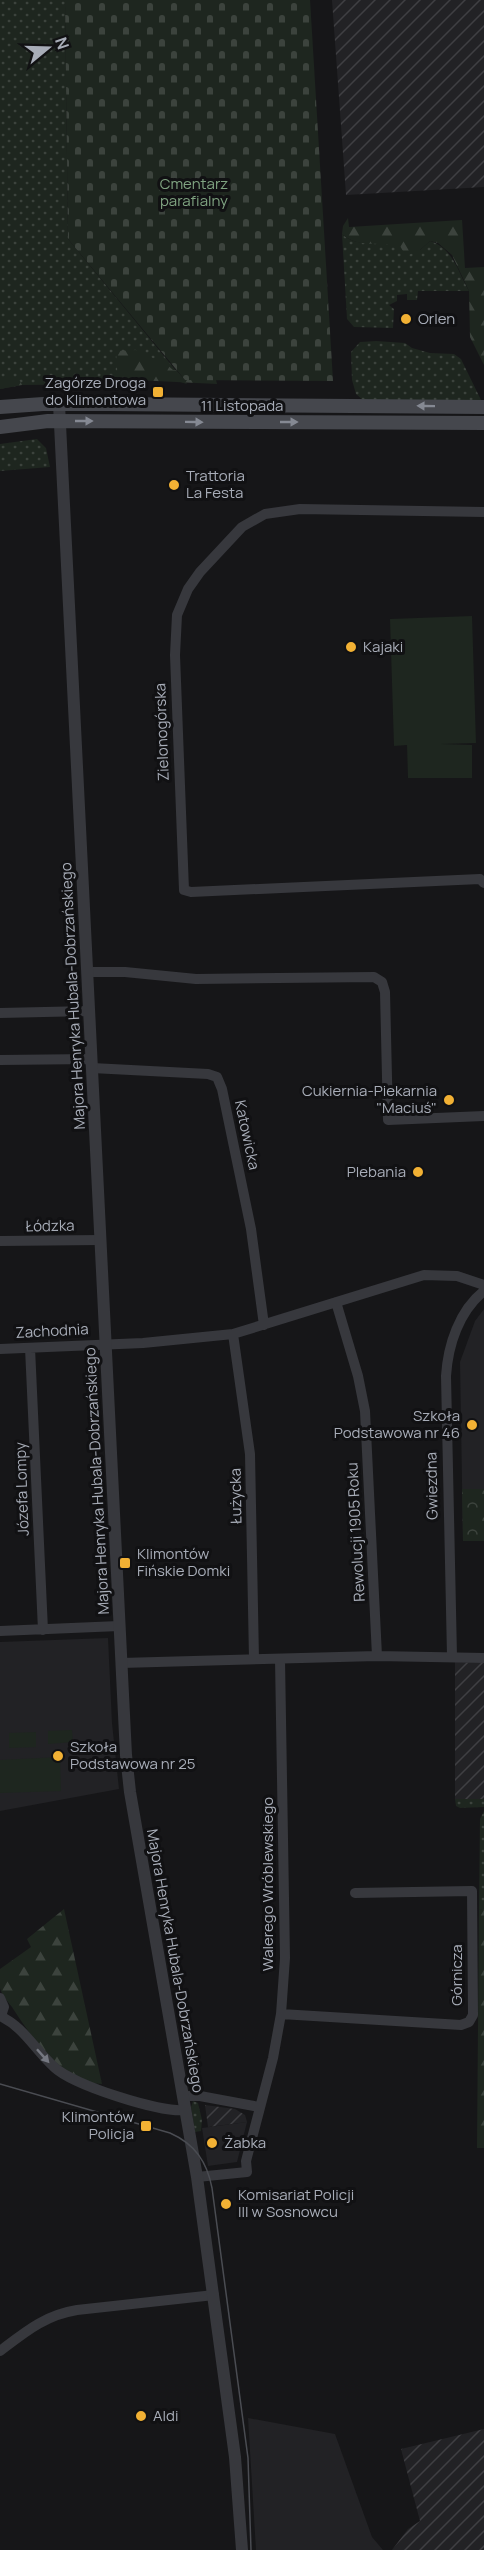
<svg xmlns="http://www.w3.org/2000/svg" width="484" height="2550" font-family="Manrope,sans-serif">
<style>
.built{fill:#222225}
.industrial{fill:url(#industrial-furrows)}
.grass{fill:url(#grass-dots)}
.forest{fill:url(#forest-firs)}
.cemetery{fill:url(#cemetery-stones)}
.park{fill:url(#park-crowns)}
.pitch{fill:#1e261f}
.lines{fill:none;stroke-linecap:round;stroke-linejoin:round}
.minor{stroke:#37383d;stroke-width:10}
.tertiary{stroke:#37383d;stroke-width:12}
.secondary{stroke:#45474d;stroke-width:14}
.tram{stroke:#4a4c52;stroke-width:1.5}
.oneway{fill:#858993}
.oneway2{fill:#757881}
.poi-dot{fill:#f2b134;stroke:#111113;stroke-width:2}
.labels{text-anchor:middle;stroke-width:6;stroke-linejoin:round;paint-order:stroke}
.park-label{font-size:15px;fill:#7fa381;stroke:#111113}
.poi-label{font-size:15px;fill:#a8adb8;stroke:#111113;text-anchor:start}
.street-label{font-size:15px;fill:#a8adb8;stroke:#111113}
</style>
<defs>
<pattern id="industrial-furrows" width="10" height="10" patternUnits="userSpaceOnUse" patternTransform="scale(1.5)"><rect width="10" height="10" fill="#222225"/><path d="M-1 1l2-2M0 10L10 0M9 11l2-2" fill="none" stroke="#3f3f43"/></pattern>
<pattern id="grass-dots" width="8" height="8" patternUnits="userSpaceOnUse" patternTransform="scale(1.5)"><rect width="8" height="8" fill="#1e261f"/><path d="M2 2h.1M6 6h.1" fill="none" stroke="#3c433d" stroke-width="1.8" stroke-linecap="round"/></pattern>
<pattern id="forest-firs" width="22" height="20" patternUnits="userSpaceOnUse" patternTransform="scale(1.5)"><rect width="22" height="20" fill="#1e261f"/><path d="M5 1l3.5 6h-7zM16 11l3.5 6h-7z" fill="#3c433d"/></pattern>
<pattern id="cemetery-stones" width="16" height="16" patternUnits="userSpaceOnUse" patternTransform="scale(1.5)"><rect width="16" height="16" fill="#1e261f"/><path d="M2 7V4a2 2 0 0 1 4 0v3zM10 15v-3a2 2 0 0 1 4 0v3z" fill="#3c433d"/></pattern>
<pattern id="park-crowns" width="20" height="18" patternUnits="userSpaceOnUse" patternTransform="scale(1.5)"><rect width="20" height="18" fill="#1e261f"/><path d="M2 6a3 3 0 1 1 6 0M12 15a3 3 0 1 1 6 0" fill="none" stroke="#3c433d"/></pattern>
</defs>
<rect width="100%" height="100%" fill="#161618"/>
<path class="built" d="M484,1309v232h-21l-3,-179 15,-41z
M108,1638l4,85 7,66 -119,22v-169z
M247,2122l-10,40 -29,4 -6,-38z
M248,2418l87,16 37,103 11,13h-127z"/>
<path class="industrial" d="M332,0h152v187l-138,8z
M455,1662l29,1v136h-29z
M205,2105l30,4 10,6 2,7 -39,5z
M484,2429v121h-92l16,-21 12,-8 -19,-72z"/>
<path class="grass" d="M0,0h65l3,239 119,145 -13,-4h-38l-18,4 -96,1 -22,4z
M342,234c14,13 28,7 45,8 11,1 22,6 33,8l10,-9c23,7 28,31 39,50h-51l-1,9h-10v-6l-10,1v6l-8,4 5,4 -1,19 -39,-1 -7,-8z
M376,341l29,2 7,5 18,5 24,1 7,5 20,41 -117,1 -8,-7 -4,-14 -1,-28 9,-10z
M37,439l9,9 4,19 -50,4v-27z
M455,1799h29v8l-24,1 -4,-2z
M484,1811v99l-5,-1 1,-90z
M193,2101l5,2 4,17 -1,11 -6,1 -4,-25z"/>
<path class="forest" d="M348,218l1,9 113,-7 3,48 19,-1v98l-14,-28 -1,-46 -17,-36 -14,-12 -8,-2 -10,9 -14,6 -6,-10c-19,-5 -42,3 -58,-12l1,-8z
M136,350c12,7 28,11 37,20h3l9,10h31l1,4 -81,-4 -18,4 -2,-33z
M0,378h13l7,3 2,4 -22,4z
M64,1909l38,175c-40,-2 -70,-46 -90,-77 -4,-5 -11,-13 -12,-19 0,-6 0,-14 0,-19l31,-22 -4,-8z
M479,1909l5,1v238h-7z"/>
<path class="cemetery" d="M65,0h245l23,381 -148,-1 -117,-141z"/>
<path class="park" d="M462,1489h22v52h-21z"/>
<path class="pitch" d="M472,616l4,127 -35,1 31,1v33h-64l-1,-33 -13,1 -4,-127z
M72,1730l1,12 -25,2v-13z
M36,1732v15l-27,1v-15z
M60,1757l1,34 -61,2v-33z"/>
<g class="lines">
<path class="minor" d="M484,512l-184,-3 -35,5 -23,13 -42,45 -12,17 -11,26 -2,40 9,235 7,2 289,-13 4,4
M88,972h37l71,7 178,-2 8,5 3,10 3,128 96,-4
M0,1013l89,-2
M0,1060l92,-1
M92,1068l116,6 9,3 5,12 29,140 13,96
M0,1241l100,-1
M336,1302l22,74 7,35 12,245
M233,1334l17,120 4,205
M30,1348l13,282
M0,1349l143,-6 90,-9 191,-59 33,1 27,9
M0,1631l119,-5
M452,1656l-6,-280c2,-31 13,-65 38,-85
M121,1663l256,-7 107,2
M0,1998l4,9 -3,9
M281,2014l180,11 8,-3 4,-7 -1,-124 -117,2
M0,2016c24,11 35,34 54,51 19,18 106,46 132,43
M183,2096h17l59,11
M197,2177l50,-5 -1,-11 27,-103 8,-44 4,-56 -5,-299
M0,2351c25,-19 45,-36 77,-41l137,-15"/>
<path class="tertiary" d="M59,404l67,1351 4,37 67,385 38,280 7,93"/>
<path class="secondary" d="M0,407l43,-3h66l375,3
M0,427l48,-6 436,2"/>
<path class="tram" d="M0,2084l170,49c25,11 37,29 42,55l36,270 3,92"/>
</g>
<defs><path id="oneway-solid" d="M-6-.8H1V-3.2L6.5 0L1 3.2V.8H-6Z" transform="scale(1.5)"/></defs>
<g class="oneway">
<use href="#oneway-solid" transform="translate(426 406) rotate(-179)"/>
<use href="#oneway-solid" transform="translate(84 421)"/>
<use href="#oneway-solid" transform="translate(194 422) rotate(1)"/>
<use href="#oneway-solid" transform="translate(289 422)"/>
</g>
<use class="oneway2" href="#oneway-solid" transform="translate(43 2056) rotate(48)"/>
<g class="poi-dot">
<circle cx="406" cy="319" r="6"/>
<rect x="152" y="386" width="12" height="12" rx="3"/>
<circle cx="174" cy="485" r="6"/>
<circle cx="351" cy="647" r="6"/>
<circle cx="449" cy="1100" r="6"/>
<circle cx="418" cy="1172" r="6"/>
<circle cx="472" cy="1425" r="6"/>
<rect x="119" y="1557" width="12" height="12" rx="3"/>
<circle cx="58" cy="1756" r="6"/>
<rect x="140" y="2120" width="12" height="12" rx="3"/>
<circle cx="212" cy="2143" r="6"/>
<circle cx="226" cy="2204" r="6"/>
<circle cx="141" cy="2416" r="6"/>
</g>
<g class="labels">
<g class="park-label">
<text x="194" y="189">Cmentarz<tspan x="194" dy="17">parafialny</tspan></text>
</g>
<g class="poi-label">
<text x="418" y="324">Orlen</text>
<text x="146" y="388" text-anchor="end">Zagórze Droga<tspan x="146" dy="17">do Klimontowa</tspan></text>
<text x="186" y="481">Trattoria<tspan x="186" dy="17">La Festa</tspan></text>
<text x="363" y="652">Kajaki</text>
<text x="437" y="1096" text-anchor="end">Cukiernia-Piekarnia<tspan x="437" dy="17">"Maciuś"</tspan></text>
<text x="406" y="1177" text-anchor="end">Plebania</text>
<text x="460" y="1421" text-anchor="end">Szkoła<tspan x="460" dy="17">Podstawowa nr 46</tspan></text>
<text x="137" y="1559">Klimontów<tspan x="137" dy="17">Fińskie Domki</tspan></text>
<text x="70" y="1752">Szkoła<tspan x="70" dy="17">Podstawowa nr 25</tspan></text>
<text x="134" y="2122" text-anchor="end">Klimontów<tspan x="134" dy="17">Policja</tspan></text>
<text x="224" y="2148">Żabka</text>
<text x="238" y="2200">Komisariat Policji<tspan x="238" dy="17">III w Sosnowcu</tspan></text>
<text x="153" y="2421">Aldi</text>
</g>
<g class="street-label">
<text x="242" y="411">11 Listopada</text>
<text transform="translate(162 732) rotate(-92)" y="5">Zielonogórska</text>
<text transform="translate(73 996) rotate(-93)" y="5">Majora Henryka Hubala-Dobrzańskiego</text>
<text transform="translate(247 1135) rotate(78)" y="5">Katowicka</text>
<text transform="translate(50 1226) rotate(-1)" y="5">Łódzka</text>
<text transform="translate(52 1331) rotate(-3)" y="5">Zachodnia</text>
<text transform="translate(97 1481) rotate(-93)" y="5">Majora Henryka Hubala-Dobrzańskiego</text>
<text transform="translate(432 1486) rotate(-91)" y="5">Gwiezdna</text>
<text transform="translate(22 1489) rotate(-92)" y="5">Józefa Lompy</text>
<text transform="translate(236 1496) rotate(-91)" y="5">Łużycka</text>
<text transform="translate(356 1532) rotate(-93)" y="5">Rewolucji 1905 Roku</text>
<text transform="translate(268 1884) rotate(-90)" y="5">Walerego Wróblewskiego</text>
<text transform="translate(175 1961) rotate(80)" y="5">Majora Henryka Hubala-Dobrzańskiego</text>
<text transform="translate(457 1975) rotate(-90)" y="5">Górnicza</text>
</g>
</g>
<g transform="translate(48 48) rotate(71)" stroke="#111113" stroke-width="4.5" paint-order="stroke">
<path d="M0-4.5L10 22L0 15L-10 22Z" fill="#a8adb8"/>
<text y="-9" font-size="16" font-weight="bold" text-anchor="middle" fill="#a8adb8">N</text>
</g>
</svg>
